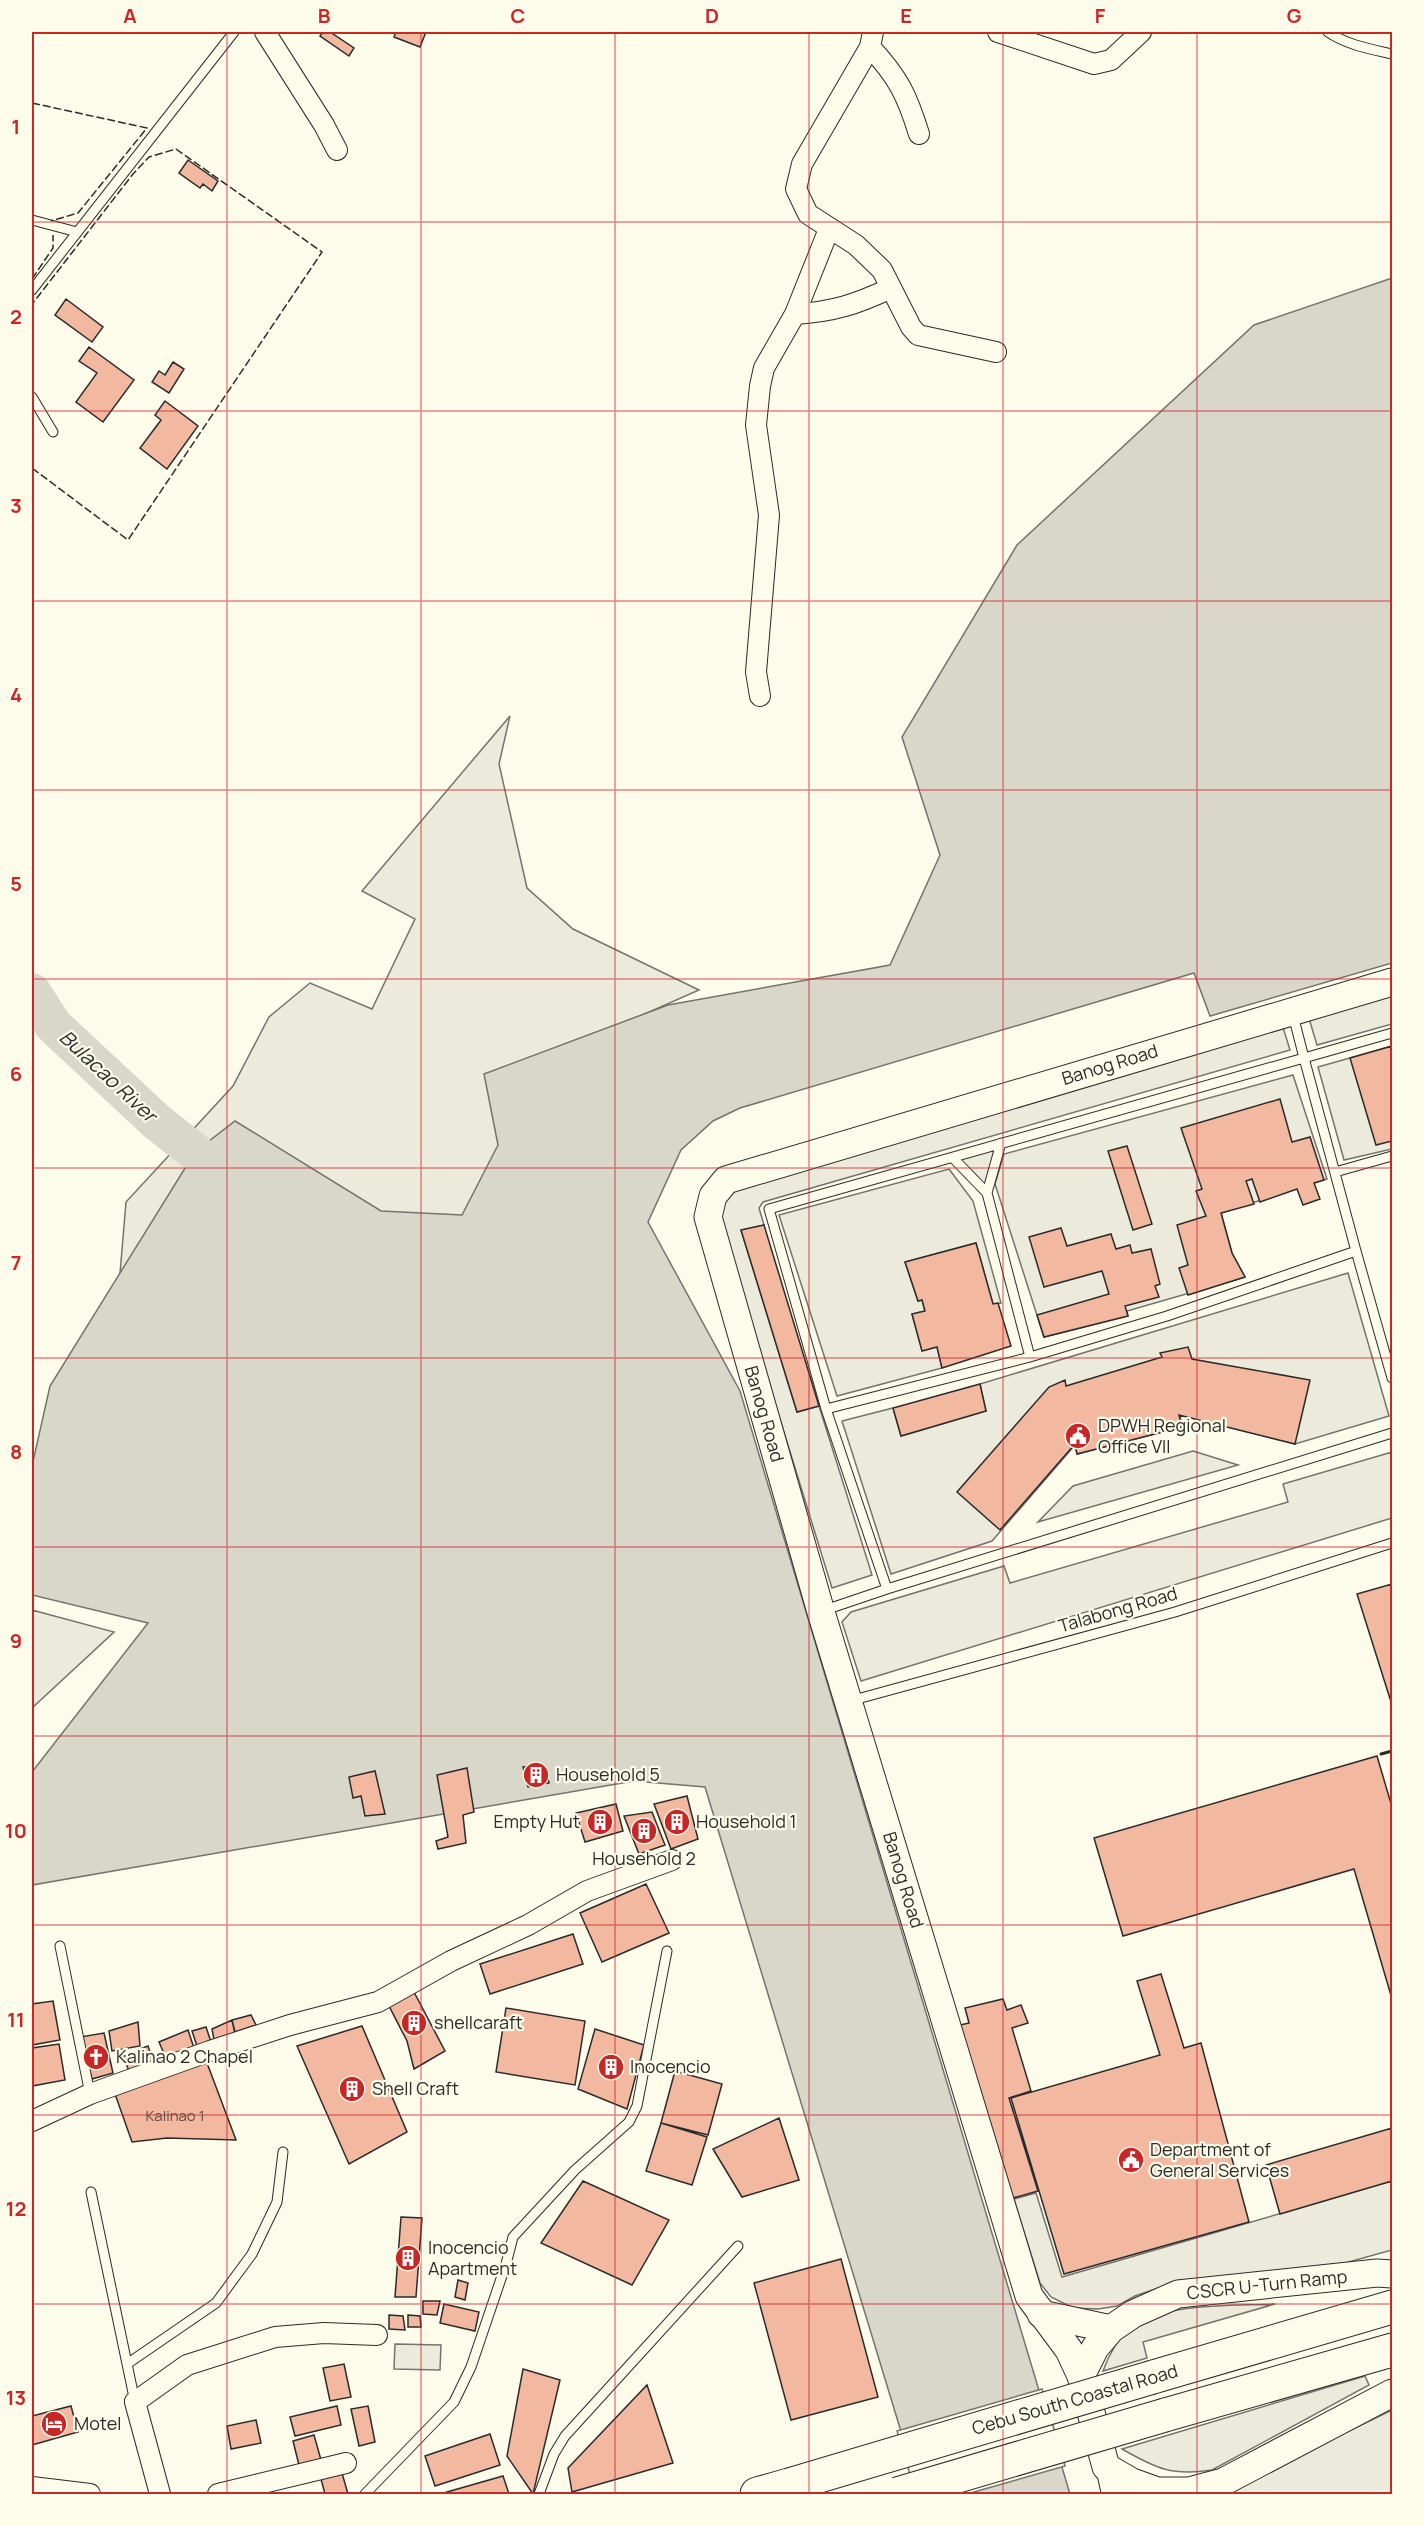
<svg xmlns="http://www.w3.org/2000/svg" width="1424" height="2526" font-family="Manrope,sans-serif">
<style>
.green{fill:#ecebdb;stroke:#74746e;stroke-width:1.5}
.water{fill:#d8d7c9;stroke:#74746e;stroke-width:1.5}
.pier{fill:#fdfbea;stroke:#74746e;stroke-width:1.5}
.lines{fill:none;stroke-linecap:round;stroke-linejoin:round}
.river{stroke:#d8d7c9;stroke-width:38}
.building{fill:#f2b8a0;stroke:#2b2b2b;stroke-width:1.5}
.lane-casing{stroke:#2b2b2b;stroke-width:11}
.street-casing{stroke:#2b2b2b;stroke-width:22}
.secondary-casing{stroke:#2b2b2b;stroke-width:29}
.highway-casing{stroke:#2b2b2b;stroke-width:35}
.lane{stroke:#fdfbea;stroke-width:9}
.street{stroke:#fdfbea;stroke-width:20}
.secondary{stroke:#fdfbea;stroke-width:27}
.highway{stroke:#fdfbea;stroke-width:33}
.highway-bridge-casing{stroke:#2b2b2b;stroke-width:35;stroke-linecap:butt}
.highway-bridge{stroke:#fdfbea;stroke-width:33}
.fence{stroke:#2b2b2b;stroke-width:1.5;stroke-dasharray:8 3;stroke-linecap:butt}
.wall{stroke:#2b2b2b;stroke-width:3}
.grid{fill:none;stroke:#c62828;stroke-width:1.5;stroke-opacity:0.55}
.labels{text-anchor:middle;stroke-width:4.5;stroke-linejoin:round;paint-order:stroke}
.number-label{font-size:15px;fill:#5d4e48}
.street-label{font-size:18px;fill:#2b2b2b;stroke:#fdfbea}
.poi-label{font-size:18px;fill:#2b2b2b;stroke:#fdfbea;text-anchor:start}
.water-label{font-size:20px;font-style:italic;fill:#2b2b2b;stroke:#fdfbea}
.neatline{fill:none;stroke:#c62828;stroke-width:2}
.grid-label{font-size:20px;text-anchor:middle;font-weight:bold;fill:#c62828}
</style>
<rect width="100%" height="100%" fill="#fdfbea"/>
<path class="green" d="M510,716l-11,48 28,124 46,41 126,61 -188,83 -14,133 -383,139 12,-143 107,-116 36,-69 41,-34 62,26 43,-90 -53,-28z
M1392,991v33l-75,21 -9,-30z
M1282,1024l8,26 -527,152 -4,6 5,17 -23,5 56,182 22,-6 53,169 -40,13 -113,-367 8,-24 14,-10z
M1392,1046v103l-48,11 -26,-93z
M1293,1075l34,104 -106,34 11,40 13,24 -118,34 1,5 -84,21 -49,-153 9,-30z
M1001,1143l-14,50 -34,-35z
M949,1169l24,32 28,102 -8,1 -17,-61 -71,19 13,39 4,-1 3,11 -13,3 10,36 15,-3 5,21 -105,28 -58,-181z
M1348,1273l41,143 -94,28 -115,-29 2,12 -105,27 -2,-9 -83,96 -101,33 -49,-153 51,-13 8,28 85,-25 -6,-27z
M1193,1451l45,14 -200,57 35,-36z
M1392,1452v66l-531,163 -19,-59 9,-10 153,-46 6,17 278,-81 -5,-18z
M32,1610l82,22 -82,76z
M1392,2181v69l-47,13 -172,20 -38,13 -18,10 -19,3 -25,-1 -22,-11 -11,-14 -26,-84 22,-6 26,84z
M1275,2304l-132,38 4,16 -44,13c6,-17 14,-31 27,-43 32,-26 105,-22 145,-24z
M395,2344l46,1 -1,25 -46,-1z
M1365,2376l4,9 -157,85c-40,6 -55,-1 -90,-21z
M1392,2410v84h-169l64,-33z"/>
<path class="water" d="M1392,278v685l-182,53 -16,-43 -454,135 -27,13 -32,29 -33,72 92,169 330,1103h-150l-215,-707 -71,-6 -602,104v-113l116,-149 -116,-28v-129l18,-80 145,-234 40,-31 146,90 81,4 36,-70 -14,-71 184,-69 222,-40 50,-110 -38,-118 115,-192 237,-220z"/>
<path class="pier" d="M1042,2389l23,77 -98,28h-51l-19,-63z"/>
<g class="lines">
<path class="river" d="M32,992l21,33 104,97 38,30"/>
</g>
<path class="building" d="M323,32h7l24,16 -5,8 -29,-20z
M396,32h30l-6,15 -26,-10z
M188,160l30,21 -6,10 -9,-7 -3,4 -21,-15z
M66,299l37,28 -11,15 -37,-27z
M89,347l45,33 -31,42 -27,-20 21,-29 -18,-12z
M173,362l11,7 -15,24 -17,-11 7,-11 6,4z
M165,401l33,25 -31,43 -27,-21 21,-28 -6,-5z
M1392,1046v95l-16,4 -26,-87z
M1280,1099l12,43 18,-5 14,43 -10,3 6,16 -17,6 -6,-16 -37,13 -8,-23 -6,2 8,23 -33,9 11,40 13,24 -57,18 -9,-27 9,-3 -11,-40 29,-9 -10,-25 6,-2 -21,-61z
M1127,1146l25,78 -19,6 -25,-79z
M764,1225l55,181 -22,6 -56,-182z
M1061,1228l6,18 44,-12 5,15 14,-4 2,8 19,-4 9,35 -5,2 4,11 -34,9 3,10 -84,21 -7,-22 72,-21 -7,-23 -58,16 -15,-50z
M976,1243l17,61 5,-1 13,43 -69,22 -5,-21 -15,4 -10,-37 13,-3 -3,-11 -4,1 -13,-39z
M1188,1347l4,12 118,21 -15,64 -116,-29 3,12 -105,27 -2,-10 -75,86 -43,-38 92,-105 16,-7 1,6 96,-29 -2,-4z
M980,1384l6,27 -85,25 -8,-28z
M1392,1584v121l-35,-111z
M1377,1756l15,51v192l-38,-130 -231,67 -29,-98z
M545,1766l4,17 -21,4 -5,-20z
M467,1768l7,44 -11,3 3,28 -28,6 -2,-8 12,-4 -11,-62z
M375,1771l10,43 -20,2 -4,-20 -8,2 -4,-21z
M687,1796l11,43 -27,10 -17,-45z
M616,1804l7,27 -38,11 -9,-29z
M652,1812l13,33 -26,9 -15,-38z
M646,1884l23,49 -67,29 -22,-49z
M573,1934l10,30 -93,30 -10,-30z
M1161,1974l23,74 17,-5 48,179 -185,52 -53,-176 149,-43 -23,-74z
M414,1992l31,59 -31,18 -7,-28 -19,-37z
M1003,1999l4,11 14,-5 7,18 -16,5 19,63 -22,7 29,93 -25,7 -53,-173 9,-2 -4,-15z
M53,2001l7,39 -28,5v-41z
M506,2008l79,13 -10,64 -79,-13z
M251,2015l5,10 -21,7 -3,-12z
M232,2020l4,19 -21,6 -3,-16z
M138,2022l2,24 -28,5 -3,-20z
M362,2026l45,106 -58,32 -52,-118z
M206,2027l5,15 -14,4 -5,-15z
M595,2029l49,16 -17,64 -49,-20z
M188,2030l6,18 -28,10 -7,-16z
M104,2033l9,40 -21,6 -12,-42z
M59,2044l6,36 -33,6v-38z
M148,2046l5,15 -24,10 -6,-15 15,-2 -1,-4z
M207,2063l29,77 -69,-2 -35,4 -17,-48 64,-24z
M675,2071l47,13 -14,51 -47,-12z
M779,2118l20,62 -57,17 -29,-48z
M661,2123l46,14 -15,48 -46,-14z
M1392,2128v53l-112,33 -14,-49z
M583,2181l86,39 -37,65 -91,-42z
M401,2217l21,1 -6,79h-21z
M841,2259l37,138 -87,23 -37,-137z
M458,2280l10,3 -3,17 -10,-3z
M423,2301h17l-3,14 -14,-1z
M444,2304l35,8 -4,19 -35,-8z
M389,2315l14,1 2,14 -16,-1z
M408,2315l12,1 1,11h-13z
M344,2364l7,33 -21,4 -7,-33z
M523,2369l37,11 -27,114 -26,-38z
M647,2385l26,78 -101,29 -4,-24z
M71,2406l7,26 -46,13v-29z
M337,2406l4,19 -46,11 -5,-19z
M368,2406l7,36 -16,4 -8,-37z
M256,2420l5,23 -30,6 -4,-23z
M490,2434l10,31 -65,21 -10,-30z
M314,2435l7,25 -22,5 -6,-24z
M342,2473l6,21h-23l-4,-15z
M503,2476l6,18h-69z"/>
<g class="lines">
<g class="lane-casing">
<path id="lane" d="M1328,32c19,13 42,17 64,22
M32,220l45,12
M32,290l202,-258
M32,397l21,35
M1293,1015l11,43 88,-25
M953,1158l34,35 43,164
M1335,1172l57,-16
M987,1193l14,-50
M826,1409l204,-52 137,-41 189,-65
M887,1589l-61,-180 -57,-200 535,-151 52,193 36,127
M822,1611l65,-22 505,-156
M850,1701l325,-89 217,-69
M60,1946l30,148
M91,2192l44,210
M127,2364l89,-61 36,-49 25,-52 6,-50
M365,2494l89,-92 17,-35 35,-103 7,-27 62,-67 54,-48 8,-16 30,-155
M539,2494l15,-40 11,-18 173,-190"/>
</g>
<g class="street-casing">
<path id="street" d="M265,32l59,93 13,25
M873,32l-3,15 -68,117 -6,25 12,25 48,31 26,25 29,57 7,8 78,17
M998,32l96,32 17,-4 30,-28
M870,47c28,30 37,48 49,87
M795,314c38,-2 62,-10 96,-26
M760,696l-4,-24 13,-157 -13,-90 4,-39 4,-18 31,-54 34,-85
M32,2121l58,-27 120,-43 80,-26 88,-23 73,-41 77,-36 59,-34 85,-31
M1106,2467l6,27
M32,2487l58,7
M160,2494l-25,-92 52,-37 88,-28 49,-4 53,2
M218,2494l128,-31"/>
</g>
<g class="secondary-casing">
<path id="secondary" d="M1392,982l-666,198 -13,16 -5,21 113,395 208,684 40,54 12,26 25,91 26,15 25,9h32l34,-9 169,-89
M1041,2314l70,15
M1081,2376l14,-28 16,-19 22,-15 45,-20 199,-21 15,1"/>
</g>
<g class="highway-casing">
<path id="highway" d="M1153,2377l239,-70
M1165,2415l227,-65
M757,2494l32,-9"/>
</g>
<use href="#lane" class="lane"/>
<use href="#street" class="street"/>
<use href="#secondary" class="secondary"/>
<use href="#highway" class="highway"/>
<g class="highway-bridge-casing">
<path id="highway-bridge" d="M789,2485l364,-108
M897,2494l268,-79"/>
</g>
<use href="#highway-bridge" class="highway-bridge"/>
<path class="fence" d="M32,103l115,25 -69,85 -27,8
M32,279l21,-31v-13
M32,468l96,72 194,-288 -146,-103 -27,8 -16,17 -100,129"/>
<path class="wall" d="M1381,1754l11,-3"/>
</g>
<path class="grid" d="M227,32v2462M421,32v2462M615,32v2462M809,32v2462M1003,32v2462M1197,32v2462M32,222h1360M32,411h1360M32,601h1360M32,790h1360M32,979h1360M32,1168h1360M32,1358h1360M32,1547h1360M32,1736h1360M32,1925h1360M32,2115h1360M32,2304h1360"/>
<defs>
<g id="civic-disc" transform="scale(1.35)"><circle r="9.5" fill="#c62828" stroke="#fdfbea"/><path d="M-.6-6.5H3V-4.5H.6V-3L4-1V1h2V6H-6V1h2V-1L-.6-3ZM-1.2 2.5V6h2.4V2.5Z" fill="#fff"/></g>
<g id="building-disc" transform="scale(1.35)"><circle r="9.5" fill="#c62828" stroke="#fdfbea"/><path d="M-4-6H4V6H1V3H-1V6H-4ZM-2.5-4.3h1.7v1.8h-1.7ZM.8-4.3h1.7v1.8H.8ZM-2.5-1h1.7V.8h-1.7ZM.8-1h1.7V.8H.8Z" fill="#fff"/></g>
<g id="church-disc" transform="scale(1.35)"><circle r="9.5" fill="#c62828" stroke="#fdfbea"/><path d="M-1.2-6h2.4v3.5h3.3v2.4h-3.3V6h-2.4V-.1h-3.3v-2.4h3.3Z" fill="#fff"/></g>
<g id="hotel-disc" transform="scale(1.35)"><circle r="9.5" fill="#c62828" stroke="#fdfbea"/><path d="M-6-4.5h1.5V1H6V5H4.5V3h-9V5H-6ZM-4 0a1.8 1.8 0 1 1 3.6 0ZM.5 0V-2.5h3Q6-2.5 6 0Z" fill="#fff"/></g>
</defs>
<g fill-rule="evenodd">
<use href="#civic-disc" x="1078" y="1436"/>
<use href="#building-disc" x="536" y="1775"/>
<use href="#building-disc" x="600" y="1822"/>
<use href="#building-disc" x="677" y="1822"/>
<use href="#building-disc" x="644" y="1831"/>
<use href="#building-disc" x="414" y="2023"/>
<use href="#church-disc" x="96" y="2057"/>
<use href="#building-disc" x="611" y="2067"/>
<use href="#building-disc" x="352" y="2089"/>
<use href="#civic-disc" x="1131" y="2160"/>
<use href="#building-disc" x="408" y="2258"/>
<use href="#hotel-disc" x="54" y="2424"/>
</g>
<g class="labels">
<g class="number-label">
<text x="175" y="2121">Kalinao 1</text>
</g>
<g class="street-label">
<text transform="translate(1110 1065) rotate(-17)" y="6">Banog Road</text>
<text transform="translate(764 1414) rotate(74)" y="6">Banog Road</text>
<text transform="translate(1118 1610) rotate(-16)" y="6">Talabong Road</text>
<text transform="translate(903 1880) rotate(73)" y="6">Banog Road</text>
<text transform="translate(1267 2285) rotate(-6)" y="6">CSCR U-Turn Ramp</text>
<text transform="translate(1075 2400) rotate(-16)" y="6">Cebu South Coastal Road</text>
</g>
<g class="poi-label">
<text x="1098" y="1432">DPWH Regional<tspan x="1098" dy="21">Office VII</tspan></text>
<text x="556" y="1781">Household 5</text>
<text x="580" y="1828" text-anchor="end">Empty Hut</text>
<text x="696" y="1828">Household 1</text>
<text x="644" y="1865" text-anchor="middle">Household 2</text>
<text x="434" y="2029">shellcaraft</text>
<text x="116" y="2063">Kalinao 2 Chapel</text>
<text x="630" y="2073">Inocencio</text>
<text x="372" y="2095">Shell Craft</text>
<text x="1150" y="2156">Department of<tspan x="1150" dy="21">General Services</tspan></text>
<text x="428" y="2254">Inocencio<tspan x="428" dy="21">Apartment</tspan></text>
<text x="74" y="2430">Motel</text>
</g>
<g class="water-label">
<text transform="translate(108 1076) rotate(43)" y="7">Bulacao River</text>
</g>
</g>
<rect width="1424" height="2526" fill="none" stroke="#fdfbea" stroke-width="66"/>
<rect x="33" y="33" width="1358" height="2460" class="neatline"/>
<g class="grid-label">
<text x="130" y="23">A</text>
<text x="324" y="23">B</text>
<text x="518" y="23">C</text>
<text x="712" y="23">D</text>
<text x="906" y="23">E</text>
<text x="1100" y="23">F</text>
<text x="1294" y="23">G</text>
<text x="16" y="134">1</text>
<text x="16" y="324">2</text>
<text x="16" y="513">3</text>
<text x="16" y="702">4</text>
<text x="16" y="891">5</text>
<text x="16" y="1081">6</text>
<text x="16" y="1270">7</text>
<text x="16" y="1459">8</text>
<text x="16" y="1648">9</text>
<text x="16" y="1838">10</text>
<text x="16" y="2027">11</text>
<text x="16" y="2216">12</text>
<text x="16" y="2405">13</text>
</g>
</svg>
